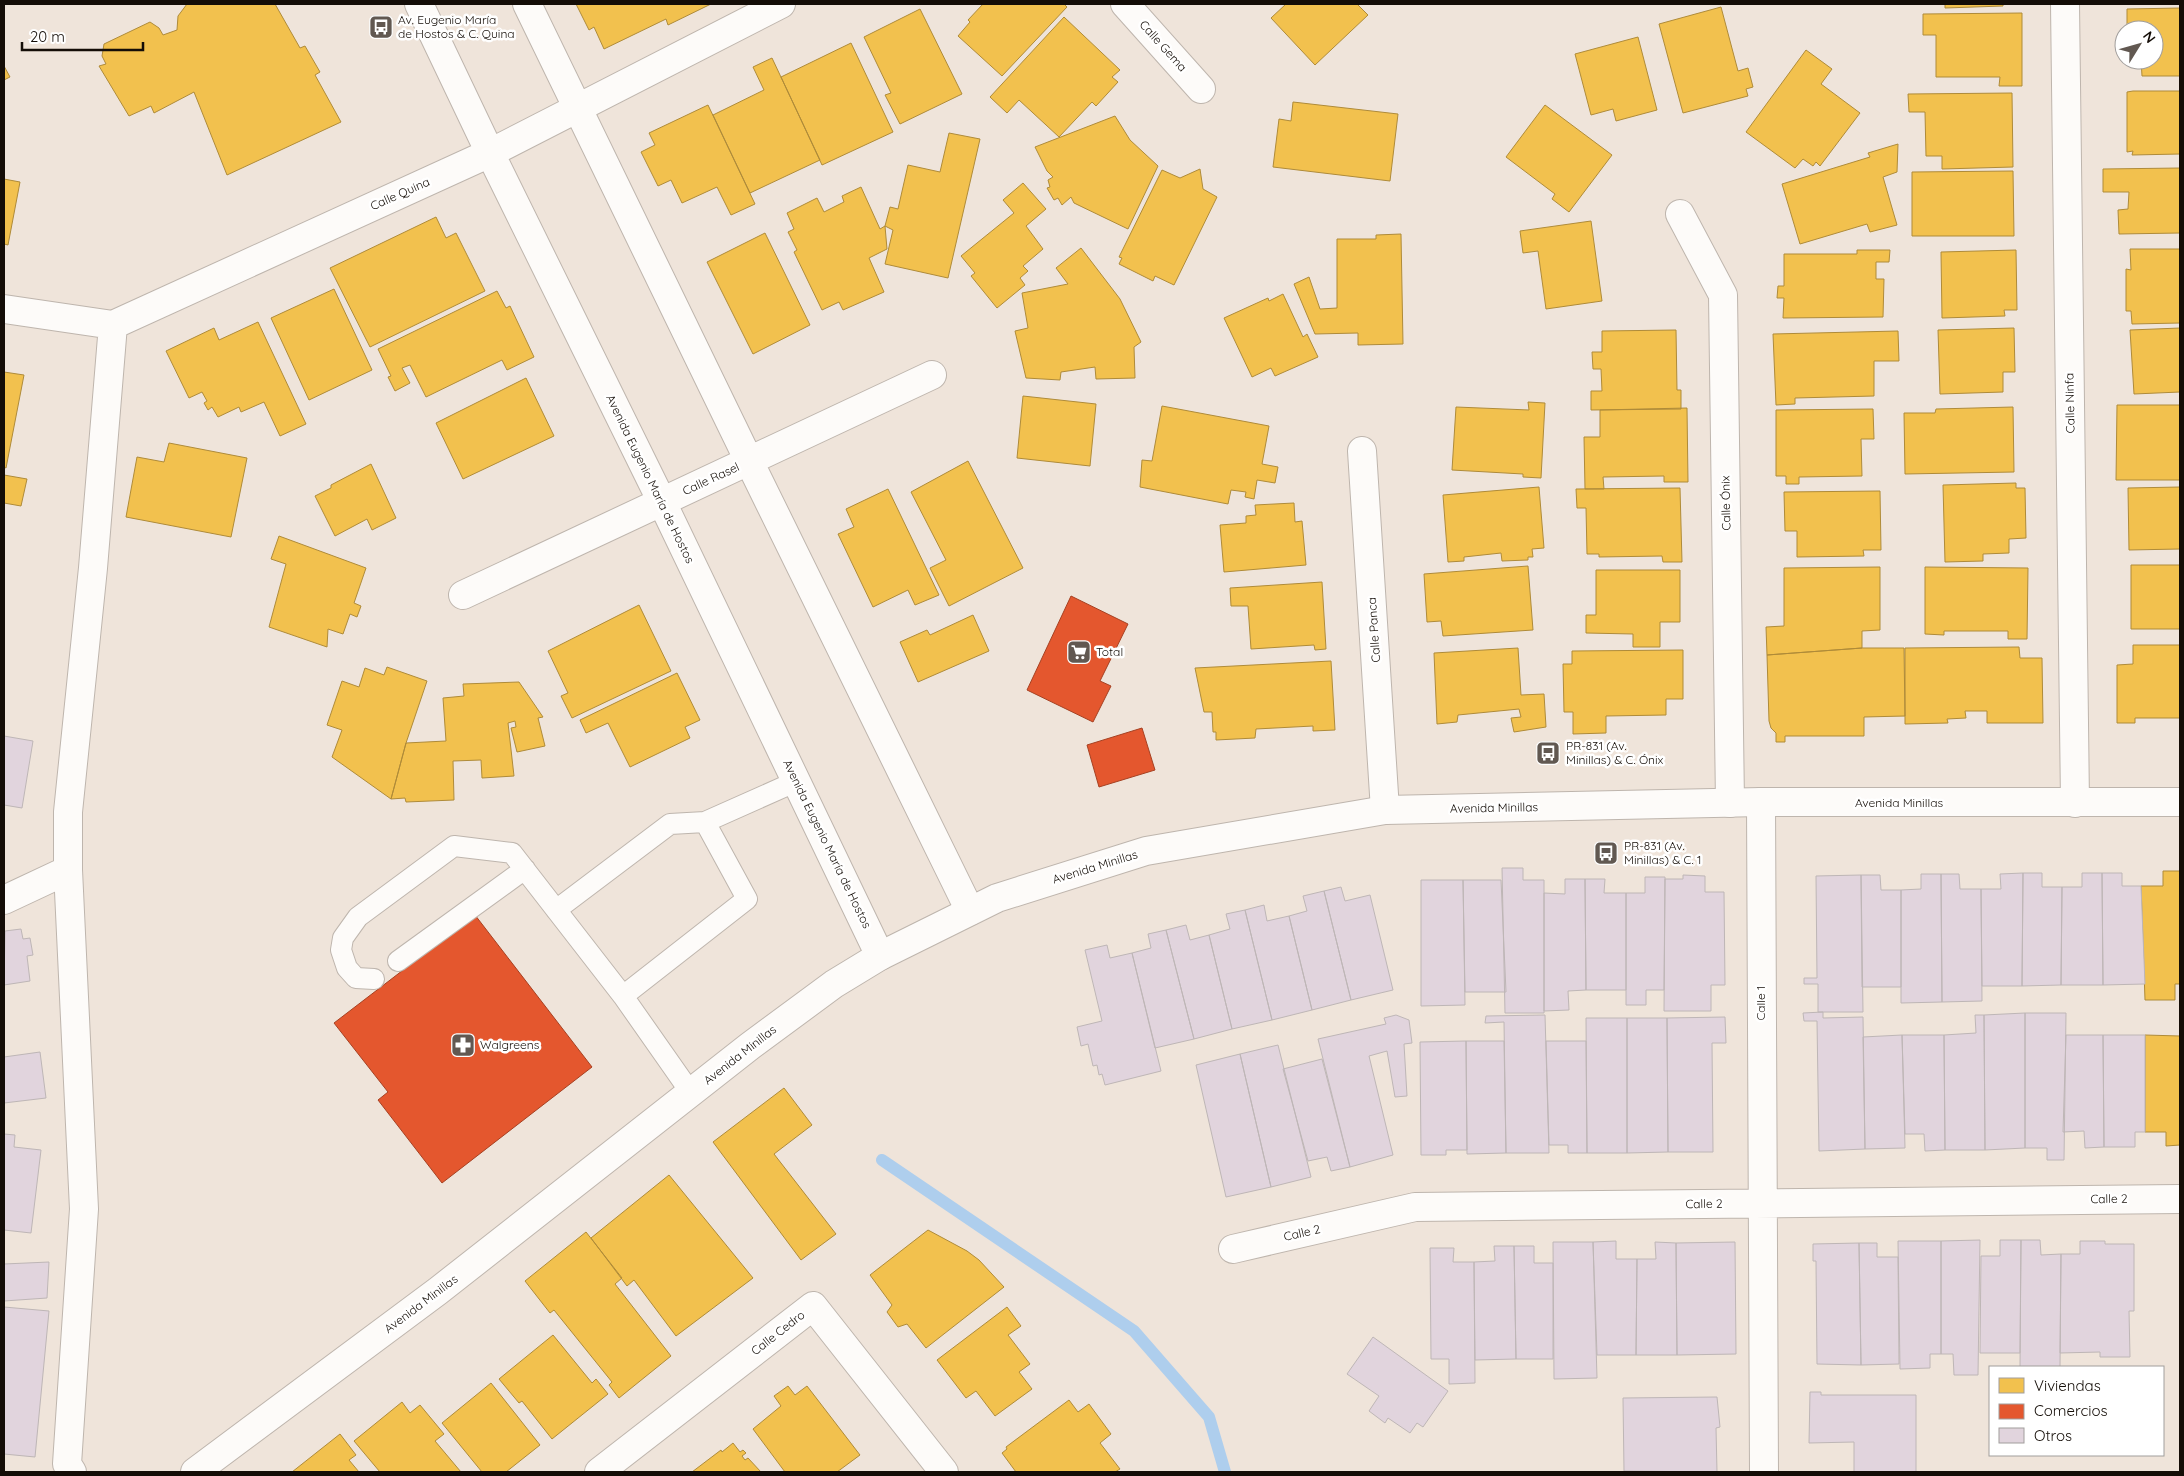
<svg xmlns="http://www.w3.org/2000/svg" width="2184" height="1476" font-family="Quicksand,sans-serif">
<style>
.homes{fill:#f2c14e;stroke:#af8b39}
.shops{fill:#e4572e;stroke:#a64122}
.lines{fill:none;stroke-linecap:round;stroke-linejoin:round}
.stream{stroke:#aeceed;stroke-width:12}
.building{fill:#e1d4dd;stroke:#beb6b6}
.lane-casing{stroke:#beb5ad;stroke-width:22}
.street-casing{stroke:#beb5ad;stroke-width:30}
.secondary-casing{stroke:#beb5ad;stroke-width:30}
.lane{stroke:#fdfbf9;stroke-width:20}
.street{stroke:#fdfbf9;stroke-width:28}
.secondary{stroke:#fdfbf9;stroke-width:28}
.labels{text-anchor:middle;stroke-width:5;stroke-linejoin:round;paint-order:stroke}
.poi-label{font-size:12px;fill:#140d07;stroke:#fff;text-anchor:start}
.street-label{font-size:12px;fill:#140d07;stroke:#fff}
</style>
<rect width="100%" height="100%" fill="#efe4da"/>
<path class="homes" d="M187,4h88l25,44 5,-2 15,26 -5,3 26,47 -114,53 -33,-83 -40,21 -3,-7 -22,10 -30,-50 7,-2 -4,-8 2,-12 46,-22 9,6 4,7 14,-5 1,-14z
M576,4h135l-43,21 -2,-6 -62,30 -10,-22 -5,3z
M983,4h81l3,3 -65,69 -44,-40 12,-14 -2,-2z
M1286,4h71l11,11 -53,50 -44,-47z
M1945,4h58v2l-58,2z
M1721,7l17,64 10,-3 5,19 -7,2 2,7 -65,17 -24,-89z
M2180,8v68h-38l-1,-16h13v-30h-27v-21z
M920,9l42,85 -62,30 -15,-29 6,-2 -27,-56z
M2022,13v73h-23l1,-9h-64v-42h-13v-21z
M1064,17l56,53 -8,7 6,5 -22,24 -4,-4 -33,35 -40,-37 -12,13 -17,-16z
M1638,37l19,73 -41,11 -3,-12 -22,6 -16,-61z
M851,43l42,89 -71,33 -41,-88z
M1806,50l26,19 -11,15 39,29 -40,53 -4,-4 -3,4 -10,-7 -8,9 -49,-36z
M772,58l48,102 -70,33 -37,-78 51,-25 -11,-23z
M4,66l6,11 -6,3z
M2133,91h47v63l-48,1 1,-4 -6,1v-60z
M2012,93l1,74 -71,2v-13h-16l-1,-44h-16l-1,-18z
M1293,102l105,12 -8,67 -117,-14 6,-48 12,2z
M708,105l47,99 -24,11 -14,-28 -35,16 -11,-23 -13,6 -17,-34 14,-7 -6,-12z
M1545,105l67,50 -43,57 -17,-13 3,-5 -49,-37z
M1115,116l15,24 28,26 -30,63 -54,-26 -3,-6 -9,8 -4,-7 -4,2 -7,-12 3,-1 -2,-7 5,-3 -6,-6 -12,-24z
M949,133l31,6 -32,139 -63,-14 8,-34 -8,-4 5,-19 8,2 10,-44 32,7z
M1898,144l-1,28 -14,5 14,48 -27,7 -3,-8 -67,20 -18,-60 88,-27 -2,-4z
M2180,168v65l-61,1 -1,-24 10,-1 1,-17h-26v-23z
M1200,169l3,20 14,8 -43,88 -19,-9 -2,5 -34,-17 3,-6 -3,-1 43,-87 18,8z
M2013,171l1,65h-102v-64z
M4,179l16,3 -12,63 -4,-1z
M1023,183l23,26 -20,17 17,23 -20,17 5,5 -8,7 5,7 -28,23 -26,-32 4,-3 -14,-17 53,-43 -11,-13z
M861,187l19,42 5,-3 2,23 -18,9 15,34 -41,18 -4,-8 -17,8 -28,-58 3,-2 -9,-18 6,-3 -7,-16 30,-15 7,14 20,-10 -2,-6z
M436,217l10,21 10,-5 29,58 -115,56 -40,-79z
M1591,221l11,80 -56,8 -8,-58 -15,2 -3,-22z
M765,233l45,92 -57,29 -46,-92z
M1401,234l2,110 -45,1v-12l-43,1 -21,-50 15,-7 11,32 17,-1v-69h39v-4z
M1081,248l39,51 21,43 -7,5 1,31 -39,1 -1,-12 -34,5 -1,8 -34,-2 -11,-47 13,-3 -6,-35 46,-9 -12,-16z
M2130,249h50v74l-48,1 -1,-13h-5v-42l5,1z
M1857,250h33l-1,12h-13v17h8l-1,38 -100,1 1,-20h-7l1,-12h6v-32h73z
M2016,250l1,60h-13l1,6 -63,2 -1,-66z
M334,289l38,81 -63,30 -38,-82z
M497,291l9,17 4,-2 24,51 -27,13 -5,-10 -76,37 -16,-32 -8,3 8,15 -15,8 -7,-14 3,-1 -13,-27z
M1283,294l20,43 4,-3 11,23 -43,19 -4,-8 -19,9 -28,-59 44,-20 1,3z
M258,322l48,102 -26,12 -16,-34 -23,10 -2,-5 -21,10 -6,-10 -4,3 -4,-7 3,-2 -5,-9 -13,6 -23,-47 48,-23 5,12z
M2014,328l1,44h-12v20l-63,2 -2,-64z
M2180,328v64l-46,2 -4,-64z
M1676,330l1,60h4v19l-90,1v-19h11l-1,-22h-8l-1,-17h10v-21z
M1898,331l1,30h-25v35l-79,2v6l-19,1 -3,-71z
M4,372l20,3 -18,93 -2,-1z
M526,378l28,58 -91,43 -27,-56z
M1023,396l73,8 -6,62 -73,-8z
M1528,402l17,1 -4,75 -18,-1v-3l-71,-4 4,-63 73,3z
M2117,405h63v75h-64z
M1162,406l107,20 -7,38 16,3 -3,16 -18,-3 -3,19 -9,-2 1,-5 -15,-2 -3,14 -88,-17 2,-27 10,1z
M2013,407l1,65 -109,2 -1,-61h31l1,-4z
M1687,408l1,74h-24v-6l-61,1 1,12h-19l-1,-52h16v-27z
M1873,409l1,30h-13l1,37 -63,1v7h-13v-8h-10v-66z
M169,443l78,15 -16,79 -105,-20 11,-60 27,5z
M968,461l55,107 -74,38 -19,-38 16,-8 -35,-68z
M371,464l25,54 -24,12 -5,-11 -32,17 -20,-40 16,-8v-3z
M4,475l23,4 -6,27 -17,-3z
M2016,483v5h9l1,50 -17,1v14l-26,1v7l-38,1 -2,-77z
M1539,487l5,61 -12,1 1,8h-5v3l-26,1 -1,-8 -37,4v4l-16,1 -5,-67z
M2180,487v62l-51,1 -1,-62z
M1680,488l2,74h-19l-1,-6 -63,1v-3h-12l-1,-46h-9l-1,-19z
M888,489l51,106 -24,10 -7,-15 -35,17 -35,-73 16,-7 -8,-18z
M1880,491l1,59h-18l1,6 -67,1v-26h-12l-1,-39z
M1294,503l1,19 7,-1 4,44 -82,7 -4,-47 26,-2v-7l10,-1 -1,-10z
M279,536l87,32 -12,35 7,3 -4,11 -7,-3 -7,20 -15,-5 -1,18 -58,-20 17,-63 -15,-5z
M2131,565h49v64h-49z
M1528,566l5,64 -90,6 -2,-15 -14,1 -3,-48z
M1880,567v63l-18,1v17l-95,7 -1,-28 18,-1v-58z
M1925,567l103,1 -1,71h-19v-8h-64v4l-19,-1z
M1596,570h84v52h-20v25h-27v-13l-47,-1v-18h10z
M1322,582l4,67 -11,1 -1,-5 -63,4 -3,-43h-17l-1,-18z
M639,605l32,66 -99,47 -11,-22 7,-3 -20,-42z
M973,615l16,36 -71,31 -18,-40 27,-12 3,5z
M2133,645h47v73h-45v5h-18v-58l16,-1z
M2019,647l1,11h22l1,65h-56v-12h-22l1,7 -19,1 1,4 -43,1v-76z
M1518,648l3,47 23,-1 2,33 -32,5 -3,-14 10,-1 -2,-8 -61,6 -1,7 -20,2 -3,-71z
M1862,648h42l1,68 -41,1v19h-79v6h-9v-9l-5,-5 -2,-7 -2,-66z
M1683,650v49h-17v16l-60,1v17l-33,1v-22h-9l-1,-48h9v-13z
M1331,661l4,69 -22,1v-5l-57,3 -1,9 -39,2v-8h-3l-1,-20h-8l-9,-44z
M387,667l40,14 -21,62 -15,56 -59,-42 10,-27 -15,-5 15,-44 17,6 6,-19 19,7z
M677,673l23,47 -15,7 5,11 -60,29 -22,-44 -22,10 -6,-13z
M519,682l24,35 -5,1 7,28 -28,6 -6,-24 5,-1 -1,-6 -7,2 6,53 -32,2 -1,-18 -28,1 1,39 -48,2 -1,-4 -14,1 15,-56 40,-2 -3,-43 21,-2 -1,-12z
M2163,871h17v113h-5v16h-30l-4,-114h22z
M2145,1035l35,1v109l-14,1v-14h-21z
M784,1088l28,37 -38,29 62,80 -35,26 -88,-118z
M669,1175l84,103 -77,58 -42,-56 -7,6 -36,-48z
M928,1230l39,21 12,9 25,27 -78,61 -19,-24 -9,3 -11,-15 5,-7 -22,-30z
M586,1232l36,46 -7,6 56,72 -52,42 -10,-13 3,-3 -58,-72 -4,3 -25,-32z
M1007,1307l14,19 -13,9 22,29 -11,8 13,17 -37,27 -19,-25 -10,7 -29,-38z
M553,1335l39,48 4,-4 12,15 -56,45 -30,-38 -3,2 -20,-24z
M491,1383l49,62 -34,27h-24l-40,-49z
M788,1386l7,9 12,-9 53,69 -23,17h-52l-32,-43 28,-23 -7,-10z
M1069,1400l9,12 11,-8 22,30 -11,9 20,26 -5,3h-99l-14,-19 5,-4 -1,-2z
M402,1402l8,11 10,-8 24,29 -9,7 26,31h-81l-26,-31z
M340,1434l16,21 -7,5 10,12h-67z
M733,1443l7,9 3,-2 3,3 -4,3 3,4 3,-2 13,14h-69l29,-22 1,2z"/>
<path class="shops" d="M1071,596l57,28 -28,57 11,5 -18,36 -66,-32z
M1142,728l13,42 -56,17 -12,-42z
M475,915l117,152 -150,116 -64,-83 10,-8 -54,-69z"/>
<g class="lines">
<path class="stream" d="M882,1160l252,171 75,86 16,55"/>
</g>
<path class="building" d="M4,736l29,5 -11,67 -18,-3z
M1502,868h21v12h21v133h-39z
M2023,873h19v14h20l-1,98 -39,1z
M2023,873l-1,113h-40l-1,-97h20l-1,-15z
M2082,873h20l1,112h-42l1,-98h20z
M2102,873h20v13h19l4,98 -42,1z
M1921,874h20l1,128 -41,1v-113l20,-1z
M1941,874h18l1,15h21l1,112 -40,1z
M1683,875l22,1v16h19l1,93h-14v26h-47l1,-132h18z
M1861,875h19l1,15h20v97h-39z
M1861,875l2,137h-45v-28h-14v-6h13l-1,-102z
M1645,877h20l-1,113h-18v15h-20v-112h19z
M1565,879h20l1,111 -18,1 1,19 -25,1v-118l21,1z
M1585,879h20l-1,14h22v97h-40z
M1421,880h42l2,125 -44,1z
M1463,880h38l5,112h-41z
M1341,887l4,14 25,-6 23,95 -42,10 -27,-109z
M1324,891l27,109 -39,10 -23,-94 18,-5 -4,-15z
M1264,905l3,16 22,-5 23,94 -40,10 -27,-110z
M1245,910l27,110 -40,9 -23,-94 21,-6 -4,-15z
M1186,925l4,15 19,-5 23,94 -38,10 -28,-109z
M21,929l2,10 7,-1 3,17 -6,1 3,25 -26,4 1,-54z
M1166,930l28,109 -39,9 -23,-95 19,-5 -3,-14z
M1107,945l3,13 22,-5 29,118 -56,14 -3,-11 -3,1 -2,-10 -4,1 -5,-22 -7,2 -4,-19 25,-6 -17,-71z
M1823,1012v6l40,-1 2,132 -46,2 -2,-130h-13l-1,-8z
M2025,1013v135l-40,2 -1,-135z
M2025,1013h41l-2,147h-17v-12h-22z
M1396,1015l13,5 3,23 -8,1 3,52 -12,1 -8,-46 -18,5 24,99 -43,12 -32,-128 68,-15 -2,-6z
M1545,1015l4,138h-43l-2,-131 -19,1 1,-7z
M1975,1015h9l1,135h-40l-1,-115 32,-2z
M1725,1017l1,26h-14l1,109h-45l-1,-134z
M1586,1018h41v135h-40z
M1627,1018h40l1,134 -41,1z
M1902,1035l3,113 -40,1 -2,-112z
M1902,1035h42l1,115 -20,1 -1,-17h-19z
M2066,1035h37l1,112 -19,1 -1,-17 -21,1z
M2103,1035h42v97h-10v15h-31z
M1466,1041h38l2,112 -39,1z
M1466,1041l1,109h-21v5h-25l-1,-113z
M1546,1041h40l1,112h-19v-8h-19z
M1278,1045l33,132 -40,10 -31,-133z
M40,1052l6,46 -42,5v-46z
M1240,1054l31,133 -45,10 -30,-132z
M1322,1059l28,108 -19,4 -4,-14 -19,4 -25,-92z
M4,1134l11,1 -1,12 27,3 -10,83 -27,-3z
M1980,1240l-2,135h-24l-1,-21h-12v-113z
M2000,1240h21l-1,113h-40l1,-97h19z
M2021,1240h19l1,15 20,-1 -1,113h-40z
M1616,1241v18h21l-1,96h-39l-4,-113z
M1898,1241h43v113h-11v14l-30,1z
M2080,1241h25v3h29v67h-5l1,46h-30v-5l-40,1 1,-99h19z
M1553,1242h40l4,136 -43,1z
M1655,1242l21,1 1,112h-41l1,-96h19z
M1735,1242l1,112 -59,1 -1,-112z
M1859,1243h18v14h21l1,107 -38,1z
M1859,1243l2,122 -44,-1 -1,-103h-3v-17z
M1494,1246h20l2,113 -41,1 -1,-98 21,-1z
M1514,1246h20v17h19v96h-37z
M1430,1248h24l-1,14h21l1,121 -26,1v-25h-18z
M49,1262l-2,36 -43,3v-37z
M4,1307l45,4 -14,146 -31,-3z
M1373,1337l75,54 -25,36 -6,-4 -7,10 -22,-15 -3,5 -16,-12 10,-15 -32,-22z
M1810,1392h11v3h95v77h-62v-30l-45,1z
M1717,1397l3,30 -4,1 1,44 -93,-1 -1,-73z"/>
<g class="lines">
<g class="lane-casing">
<path id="lane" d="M705,822l92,-41
M556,910l114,-86 35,-2 42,77 -124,97
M398,961l127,-92
M374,979l-18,-1 -9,-10 -6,-18 2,-12 15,-21 96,-71 58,7 111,143 68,97"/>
</g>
<g class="street-casing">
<path id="street" d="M419,4l71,149 172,349 218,454
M527,4l222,457 221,450
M1125,4l76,85
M2065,4l10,799
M1680,214l43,81 7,508
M4,309l109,16 377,-172 291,-149
M1362,451l23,359
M463,595l469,-220
M1761,802l3,670
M4,900l64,-30
M1233,1249l182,-42 765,-8
M72,1472l-5,-8 17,-255 -16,-339v-58l25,-244 20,-243
M599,1472l214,-166 131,166"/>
</g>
<g class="secondary-casing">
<path id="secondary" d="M195,1472l243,-181 312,-245 84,-62 46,-28 117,-58 149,-47 239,-41 376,-8h419"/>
</g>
<use href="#lane" class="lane"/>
<use href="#street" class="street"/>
<use href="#secondary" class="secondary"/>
</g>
<defs>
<g id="bus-square" transform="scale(1.25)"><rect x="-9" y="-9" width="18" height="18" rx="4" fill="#615851" stroke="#fff"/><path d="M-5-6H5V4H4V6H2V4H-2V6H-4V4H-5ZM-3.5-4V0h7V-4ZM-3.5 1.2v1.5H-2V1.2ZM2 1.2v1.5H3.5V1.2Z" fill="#fff"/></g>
<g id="supermarket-square" transform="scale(1.25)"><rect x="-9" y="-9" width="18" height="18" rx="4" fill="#615851" stroke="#fff"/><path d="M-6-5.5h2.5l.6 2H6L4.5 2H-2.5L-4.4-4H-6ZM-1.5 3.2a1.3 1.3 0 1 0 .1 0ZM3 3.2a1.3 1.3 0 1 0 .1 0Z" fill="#fff"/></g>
<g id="pharmacy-square" transform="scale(1.25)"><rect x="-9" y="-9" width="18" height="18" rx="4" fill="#615851" stroke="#fff"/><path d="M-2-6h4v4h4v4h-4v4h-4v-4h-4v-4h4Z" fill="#fff"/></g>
</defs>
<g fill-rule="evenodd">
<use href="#bus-square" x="381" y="27"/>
<use href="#supermarket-square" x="1079" y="652"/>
<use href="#bus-square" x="1548" y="753"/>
<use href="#bus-square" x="1606" y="853"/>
<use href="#pharmacy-square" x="463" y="1045"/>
</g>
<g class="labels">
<g class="poi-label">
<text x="398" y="24">Av. Eugenio María<tspan x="398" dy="14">de Hostos &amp; C. Quina</tspan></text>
<text x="1096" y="656">Total</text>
<text x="1566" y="750">PR-831 (Av.<tspan x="1566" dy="14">Minillas) &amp; C. Ónix</tspan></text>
<text x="1624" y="850">PR-831 (Av.<tspan x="1624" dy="14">Minillas) &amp; C. 1</tspan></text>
<text x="480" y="1049">Walgreens</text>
</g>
<g class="street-label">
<text transform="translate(1163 46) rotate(48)" y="4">Calle Gema</text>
<text transform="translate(400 194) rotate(-24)" y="4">Calle Quina</text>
<text transform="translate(2070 403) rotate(-91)" y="4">Calle Ninfa</text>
<text transform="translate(650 479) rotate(64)" y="4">Avenida Eugenio María de Hostos</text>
<text transform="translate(711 479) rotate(-25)" y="4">Calle Rasel</text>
<text transform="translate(1726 503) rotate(-91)" y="4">Calle Ónix</text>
<text transform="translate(1374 630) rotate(-94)" y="4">Calle Panca</text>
<text x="1899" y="807">Avenida Minillas</text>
<text transform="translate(1494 808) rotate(-1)" y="4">Avenida Minillas</text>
<text transform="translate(827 844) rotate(64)" y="4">Avenida Eugenio María de Hostos</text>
<text transform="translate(1095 867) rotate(-17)" y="4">Avenida Minillas</text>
<text transform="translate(1761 1003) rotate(-90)" y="4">Calle 1</text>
<text transform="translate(740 1055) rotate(-38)" y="4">Avenida Minillas</text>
<text transform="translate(2109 1199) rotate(-1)" y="4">Calle 2</text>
<text transform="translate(1704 1204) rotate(-1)" y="4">Calle 2</text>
<text transform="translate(1302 1233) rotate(-13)" y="4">Calle 2</text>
<text transform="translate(421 1304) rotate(-37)" y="4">Avenida Minillas</text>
<text transform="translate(778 1333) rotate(-38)" y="4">Calle Cedro</text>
</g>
</g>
<rect width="2184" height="1476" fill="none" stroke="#140d07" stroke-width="10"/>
<rect x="1989" y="1366" width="175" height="90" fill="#ffffff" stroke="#a19e9c"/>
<rect x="1999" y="1378" width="25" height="15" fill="#f2c14e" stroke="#a19e9c"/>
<text x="2034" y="1391" font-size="15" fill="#140d07">Viviendas</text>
<rect x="1999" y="1404" width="25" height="15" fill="#e4572e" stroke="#a19e9c"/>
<text x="2034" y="1416" font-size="15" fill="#140d07">Comercios</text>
<rect x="1999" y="1428" width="25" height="15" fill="#e1d4dd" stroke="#a19e9c"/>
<text x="2034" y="1441" font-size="15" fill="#140d07">Otros</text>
<g transform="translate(2139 45) rotate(53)"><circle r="24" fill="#ffffff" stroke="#a19e9c"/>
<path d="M0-4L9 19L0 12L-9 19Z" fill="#615851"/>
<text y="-8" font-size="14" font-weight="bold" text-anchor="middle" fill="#140d07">N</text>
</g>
<path d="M22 42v8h121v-8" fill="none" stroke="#140d07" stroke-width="2.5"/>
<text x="30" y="42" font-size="15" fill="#140d07" stroke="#ffffff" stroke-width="4" paint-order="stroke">20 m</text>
</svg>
